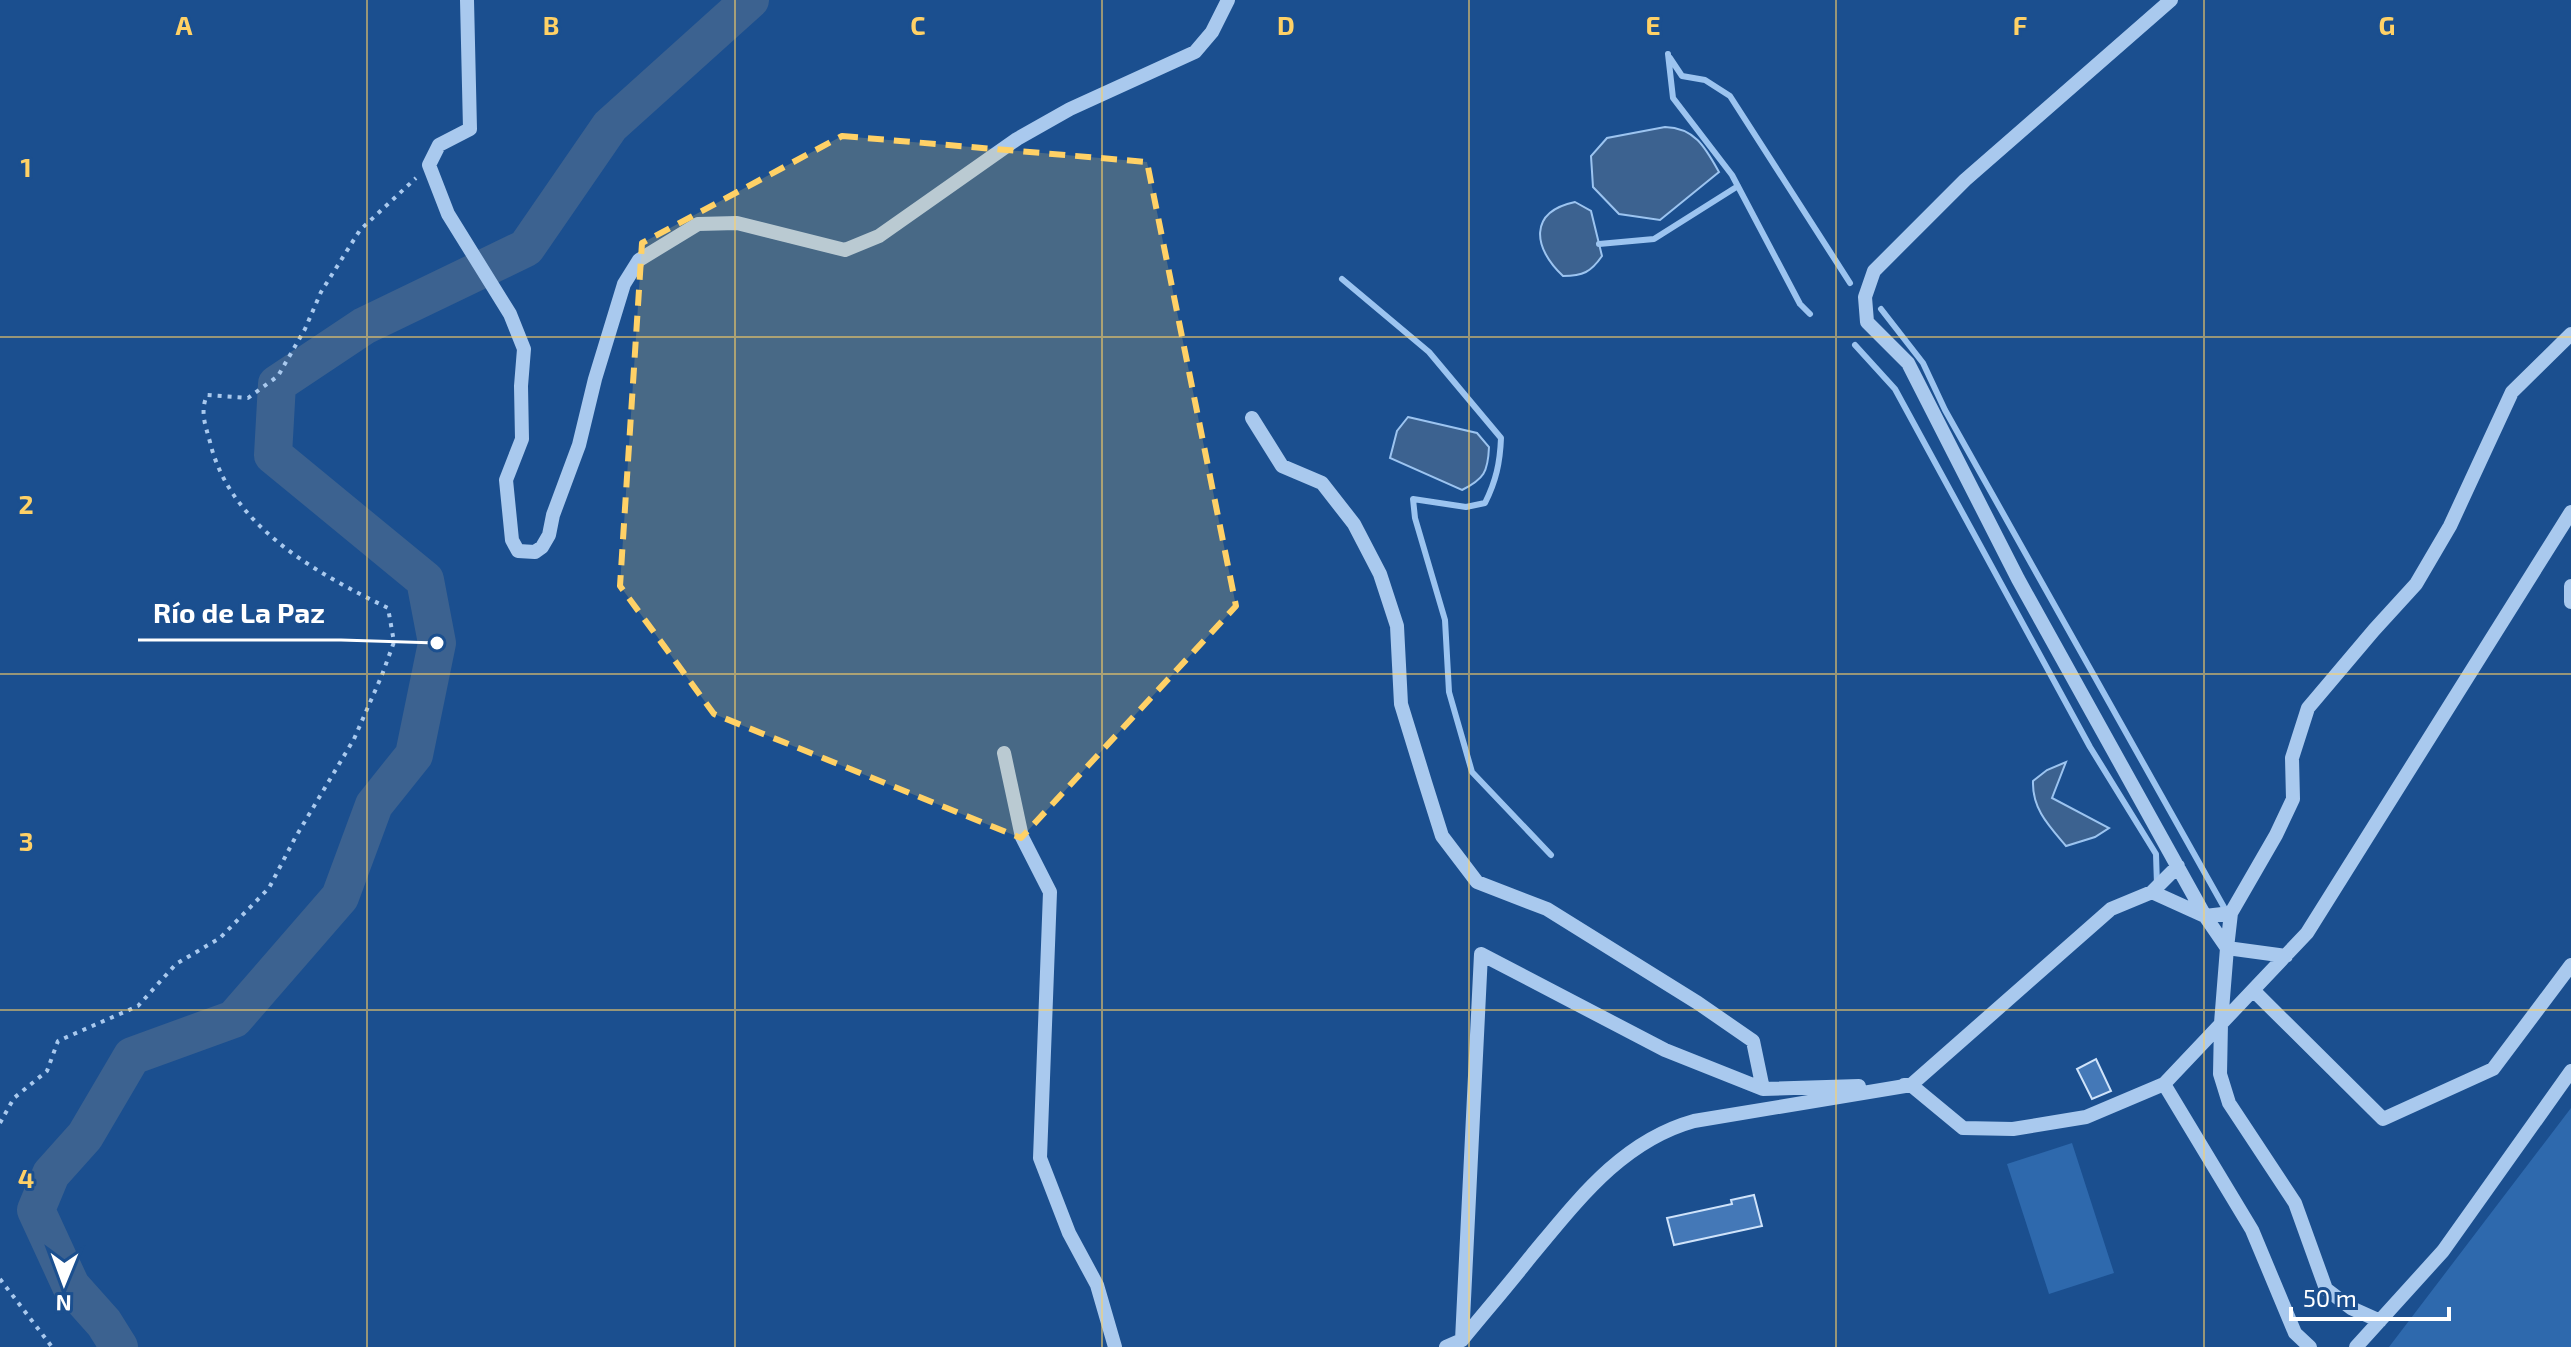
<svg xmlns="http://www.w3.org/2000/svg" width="2571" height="1347" font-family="'Exo 2',sans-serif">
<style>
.green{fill:#2e69ad}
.water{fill:#3c6290;stroke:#9cc4f0;stroke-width:2}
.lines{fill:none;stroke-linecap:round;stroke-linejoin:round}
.stream{stroke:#9cc4f0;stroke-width:6}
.river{stroke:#3c6290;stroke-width:38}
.building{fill:#4478b7;stroke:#cfe3fa;stroke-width:2}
.path{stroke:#a9c9ee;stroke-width:4;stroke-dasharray:4 6;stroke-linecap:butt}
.minor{stroke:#a9c9ee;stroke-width:14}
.marked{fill:#ffd166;fill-opacity:0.2;stroke:#ffd166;stroke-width:6;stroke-dasharray:16 10;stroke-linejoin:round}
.grid{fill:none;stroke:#ffd166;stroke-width:2;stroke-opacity:0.55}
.grid-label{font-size:26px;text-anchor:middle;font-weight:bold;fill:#ffd166;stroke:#1b4f8f;stroke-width:6;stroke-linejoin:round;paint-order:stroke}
.leader{fill:none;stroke:#fff;stroke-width:3}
.callout-dot{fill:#fff;stroke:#1b4f8f;stroke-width:3}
.callout-label{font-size:28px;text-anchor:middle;font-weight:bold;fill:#fff;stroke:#1b4f8f;stroke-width:6;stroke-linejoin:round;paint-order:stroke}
</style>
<rect width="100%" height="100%" fill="#1b4f8f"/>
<path class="green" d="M2571,1108v239h-182z
M2072,1143l42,130 -65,21 -42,-130z"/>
<path class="water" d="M1665,127c30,1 40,20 54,45l-59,48 -41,-6 -26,-27 -2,-31 16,-18z
M1575,202l16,9 11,45c-11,16 -19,20 -39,20 -30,-28 -35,-64 12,-74z
M1408,417l69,16 12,14c-1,25 -5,32 -27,43l-72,-32 7,-27z
M2066,762l-14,36 57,30 -14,9 -29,9c-17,-20 -34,-37 -33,-65l14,-11z"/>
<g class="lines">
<path class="stream" d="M1668,54l5,44 59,77 68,129 10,10
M1670,58l12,18 23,4 25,16 120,187
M1599,244l55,-5 84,-53
M1342,279l87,73 72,86c-1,25 -5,43 -16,65l-19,4 -53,-8 2,19 30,102 4,72 23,80 79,83
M1881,309l42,54 22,47 280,499
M1855,345l40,44 195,358 66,107 1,31"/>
<path class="river" d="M119,1347l-15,-24 -33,-37 -35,-76 15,-36 34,-38 47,-80 102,-37 106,-122 34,-92 40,-50 23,-112 -12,-63 -152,-125 4,-71 87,-58 162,-78 84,-122 140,-126"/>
</g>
<path class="building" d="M2096,1059l15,32 -19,8 -15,-30z
M1754,1195l8,31 -88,19 -7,-27 65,-14 -1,-4z"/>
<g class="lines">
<path class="path" d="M0,1123l14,-25 33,-27 11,-30 80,-35 38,-42 44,-26 49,-50 26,-50 59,-99 28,-64 12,-33 -6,-34c-72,-35 -158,-82 -178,-166 -5,-18 -10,-30 -3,-47l41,3 30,-22 27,-47 16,-37 39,-62 56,-52
M0,1279l52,68"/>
<path class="minor" d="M467,0l3,129 -31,16 -10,20 19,49 62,100 14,35 -3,37 1,53 -16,41 6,60 6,11 17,1 7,-5 7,-12 4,-20 26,-70 16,-66 29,-95 15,-24 59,-36 39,-1 108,27 34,-14 138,-97 53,-30 125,-57 17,-20 16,-32
M2171,0l-206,180 -91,91 -9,26 2,25 41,41 110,216 187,337 22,32 -6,75 -1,51 9,29 66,100 31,86 25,19 29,13
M1252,418l30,48 40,17 32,41 26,50 17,52 4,78 24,78 17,54 35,46 70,27 151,94 55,38 10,48
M2571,586v16
M1004,753l18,84 28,55 -10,266 29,75 28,52 18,62
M2152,892l53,24 26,-3
M2286,956l-59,-8 4,-35 45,-78 17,-36 -1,-41 16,-50 66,-78 42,-46 34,-58 62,-134 59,-58
M2254,991l129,128 110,-50 78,-104
M2164,1084l88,146 43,103 15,14
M1904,1085h7l200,-176 41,-17 26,-26
M1462,1340l19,-386 184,96 98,39 96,-3
M1446,1347l16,-7c23,-28 47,-56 70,-85 46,-55 90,-114 162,-134l217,-36 52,43 50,1 73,-12 78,-33 143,-151 264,-421
M2356,1347l87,-96 128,-180"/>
</g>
<path class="marked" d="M842,136l305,26 89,444 -215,232 -307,-124 -94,-128 22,-343z"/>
<path class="grid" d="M367,0v1347M735,0v1347M1102,0v1347M1469,0v1347M1836,0v1347M2204,0v1347M0,337h2571M0,674h2571M0,1010h2571"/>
<g class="grid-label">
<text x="184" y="35">A</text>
<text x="551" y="35">B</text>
<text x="918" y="35">C</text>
<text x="1286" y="35">D</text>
<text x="1653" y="35">E</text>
<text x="2020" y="35">F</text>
<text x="2387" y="35">G</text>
<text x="26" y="177">1</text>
<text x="26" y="514">2</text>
<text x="26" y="851">3</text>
<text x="26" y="1188">4</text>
</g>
<path class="leader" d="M437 643L341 640H138"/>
<circle class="callout-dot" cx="437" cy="643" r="8"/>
<g class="callout-label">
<text x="239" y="623">Río de La Paz</text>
</g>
<g transform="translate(64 1283) rotate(181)" stroke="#1b4f8f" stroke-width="6" paint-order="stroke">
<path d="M0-6L14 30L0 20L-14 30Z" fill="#ffffff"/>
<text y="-12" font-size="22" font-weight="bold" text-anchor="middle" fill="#ffffff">N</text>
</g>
<path d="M2291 1307v12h158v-12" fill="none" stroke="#ffffff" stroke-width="4"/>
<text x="2303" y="1307" font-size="24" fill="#ffffff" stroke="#1b4f8f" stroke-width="6" paint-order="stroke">50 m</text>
</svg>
